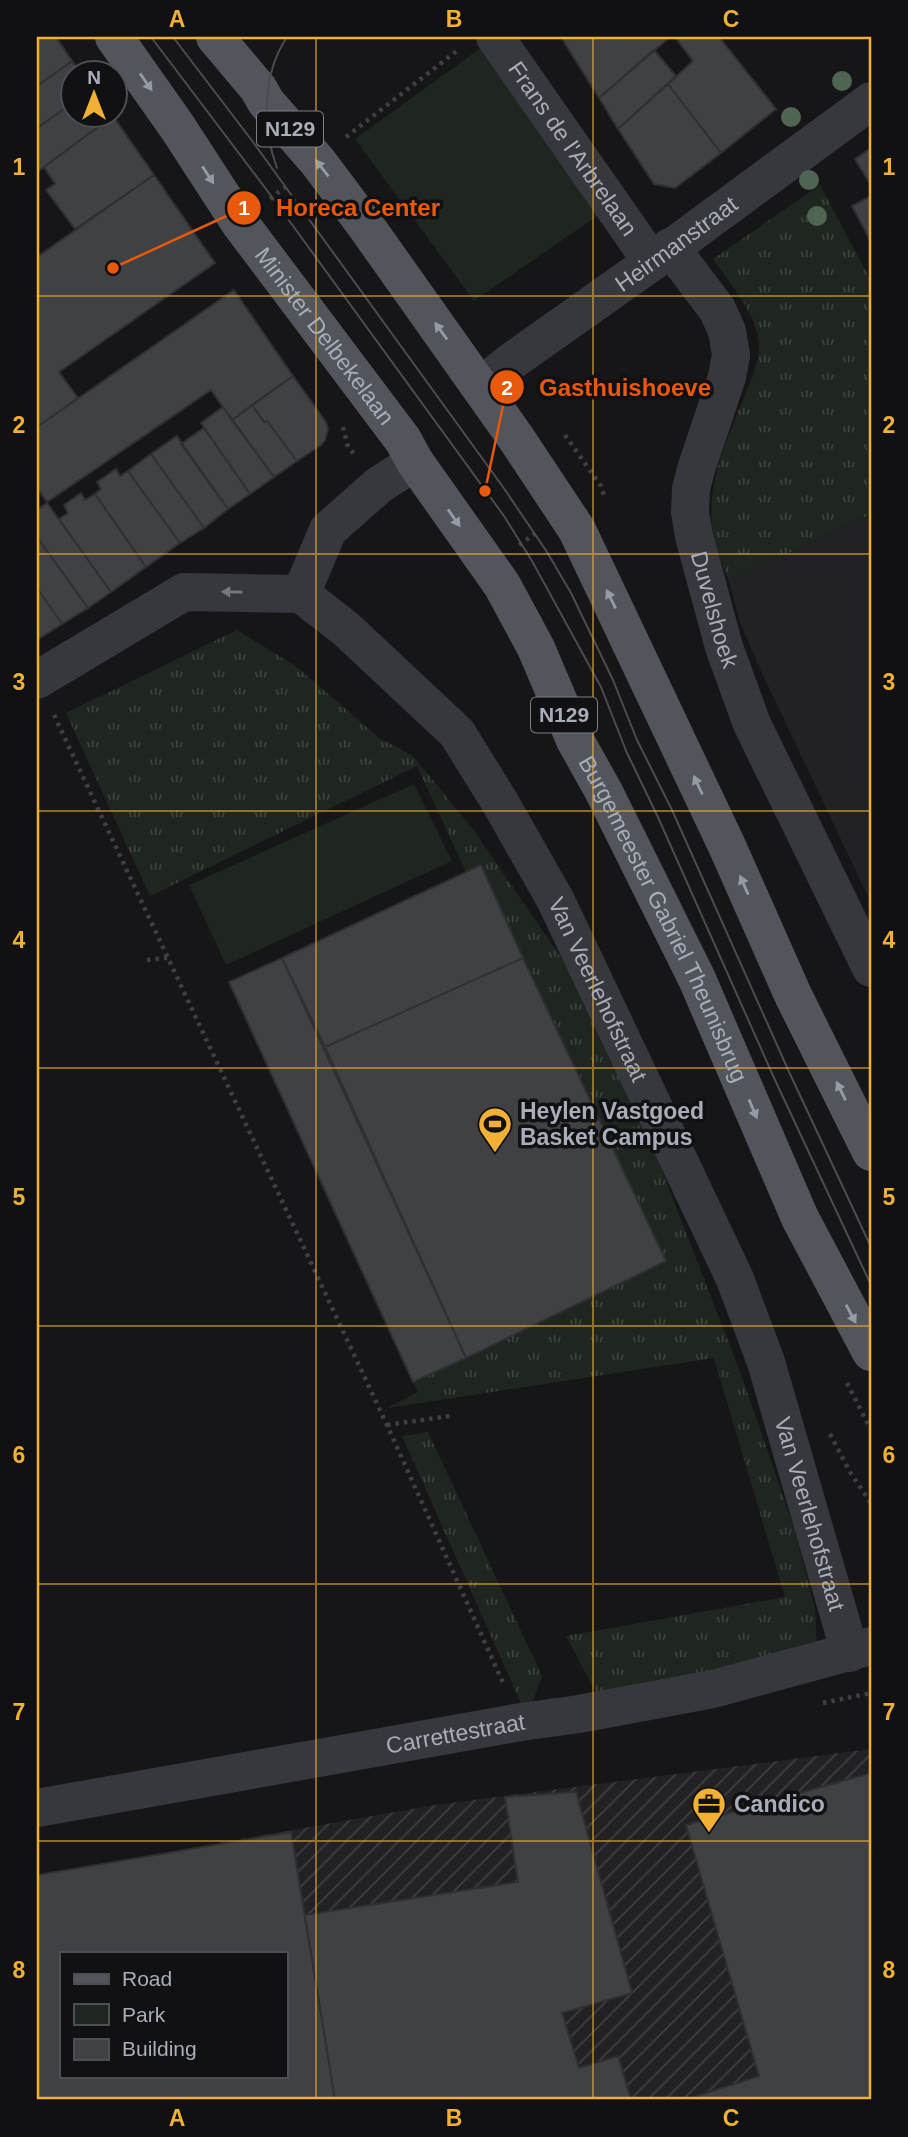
<svg xmlns="http://www.w3.org/2000/svg" width="908" height="2137" font-family="Helvetica,sans-serif">
<style>
.built{fill:#222225}
.industrial{fill:url(#industrial-furrows);fill-rule:evenodd}
.grass{fill:url(#grass-tufts)}
.park{fill:#1e261f}
.building{fill:#404145;stroke:#303034;stroke-width:2;fill-rule:evenodd}
.lines{fill:none;stroke-linecap:round;stroke-linejoin:round}
.path{stroke:#3d3f44;stroke-width:4.5;stroke-dasharray:3.5 5;stroke-linecap:butt}
.minor{stroke:#37383d;stroke-width:38}
.major{stroke:#53555c;stroke-width:38}
.tram{stroke:#4a4c52;stroke-width:2}
.tree{fill:#506452}
.oneway{fill:#979ba6}
.oneway2{fill:#757881}
.grid{fill:none;stroke:#f2b134;stroke-width:2;stroke-opacity:0.55}
.labels{text-anchor:middle;stroke-width:7;stroke-linejoin:round;paint-order:stroke}
.shield{fill:#111113;stroke:#7b7e86;stroke-width:2}
.shield-label{font-size:21px;font-weight:bold;fill:#a8adb8}
.street-label{font-size:23px;fill:#a8adb8;stroke:#111113}
.poi-label{font-size:23px;font-weight:bold;fill:#a8adb8;stroke:#111113;text-anchor:start}
.leader{fill:none;stroke:#e8590c;stroke-width:2.5}
.callout-dot{fill:#e8590c;stroke:#111113;stroke-width:2.5}
.mark-label{font-size:21px;text-anchor:middle;font-weight:bold;fill:#fff}
.callout-label{font-size:24px;text-anchor:middle;font-weight:bold;fill:#e8590c;stroke:#111113;stroke-width:7;stroke-linejoin:round;paint-order:stroke}
.neatline{fill:none;stroke:#f2b134;stroke-width:2.5}
.grid-label{font-size:23px;text-anchor:middle;font-weight:bold;fill:#f2b134}
</style>
<defs>
<pattern id="industrial-furrows" width="10" height="10" patternUnits="userSpaceOnUse" patternTransform="scale(1.75)"><rect width="10" height="10" fill="#222225"/><path d="M-1 1l2-2M0 10L10 0M9 11l2-2" fill="none" stroke="#3f3f43"/></pattern>
<pattern id="grass-tufts" width="24" height="20" patternUnits="userSpaceOnUse" patternTransform="scale(1.75)"><rect width="24" height="20" fill="#1e261f"/><path d="M3 7l-1-3M5 7V3M7 7l1-3M15 17l-1-3M17 17v-4M19 17l1-3" fill="none" stroke="#3c433d"/></pattern>
</defs>
<rect width="100%" height="100%" fill="#161618"/>
<path class="built" d="M871,514v389l-110,-232 -21,-48 -11,-42z"/>
<path class="industrial" d="M871,1749v351h-834v-225l398,-70zM61,1953h224v123h-224z"/>
<path class="grass" d="M820,185l51,96v233l-142,67c-7,-18 -15,-37 -17,-56 -4,-47 16,-88 33,-130 6,-16 15,-34 14,-52 -2,-28 -30,-61 -46,-84z
M237,630l60,37 82,71 34,18 62,76 115,168 57,132 94,242 54,157 20,78 2,37 -217,54 -34,-64 219,-39 -71,-239 -327,50 31,-16 -5,-10 253,-121 -185,-395 -15,6 -49,-106 -267,130 -84,-183z
M428,1432l114,244 -11,31 -8,1 -121,-272z"/>
<path class="park" d="M482,47l121,165 -129,89 -119,-162z
M414,784l38,77 -226,104 -37,-80z"/>
<path class="building" d="M37,37h19l16,24 -35,25z
M561,37h109l-71,61z
M675,37h44l57,72 -55,44 -53,-69 25,-23z
M654,50l22,26 -58,53 -19,-31z
M72,61l10,13h-8v28l-37,26v-42z
M668,84l53,69 -46,35 -21,-4 -36,-55z
M74,102v14h39l-76,56v-44z
M113,116l41,59 -79,54 -29,-39 9,-6 -11,-17z
M871,148v37l-16,-26z
M154,175l61,88 -156,109 19,26 -41,29v-170z
M871,196v46l-19,-36z
M234,290l59,86 -61,44 -21,-30 -164,112 -10,-14v-61z
M293,376l33,46 2,7 -3,11 -4,5 -24,16 -30,-40 -3,1 -12,-17z
M252,405l12,17 3,-1 30,40 -23,16 -42,-57z
M223,407l51,70 -24,17 -49,-71z
M204,428l46,66 -22,15 -47,-65z
M177,436l51,73 -24,19 -53,-74z
M151,454l53,74 -24,15 -52,-72z
M116,469l4,7 8,-5 52,72 -34,24 -51,-73 6,-5 -4,-7z
M81,493l4,7 10,-6 51,73 -35,25 -52,-73 9,-6 -4,-8z
M47,503l64,89 -23,16 -51,-71v-27z
M37,537l51,71 -26,16 -25,-36z
M37,588l25,36 -25,16z
M481,865l42,93 -198,89 -43,-89z
M282,958l184,400 -53,24 -184,-400z
M523,958l143,303 -200,97 -141,-311z
M871,1773v327h-179l-1,-2 68,-22 -73,-251z
M576,1792l56,201 -70,20 17,55 39,-12 13,44h-296l-30,-185 213,-33 -13,-85z
M291,1832l44,268h-298v-225zM61,1953h224v123h-224z"/>
<g class="lines">
<path class="path" d="M346,137l112,-87
M270,199l18,-14
M343,427l5,20 6,7
M565,435l36,51 4,12
M519,545l16,-11
M54,715l333,710 117,260
M147,960l20,-2
M847,1383l24,47
M387,1425l63,-9
M830,1434l20,38 21,31
M823,1703l48,-10"/>
<g class="minor">
<path id="s1" d="M495,37l157,225"/>
<path id="s2" d="M670,247l47,62 10,22 4,24 -4,22 -31,92 -5,20 -1,23 4,24 30,111 28,77 119,244"/>
<path id="s3" d="M480,387l32,-26 140,-99 219,-161"/>
<path id="s4" d="M301,594l45,35 111,104 44,71 55,97 179,378 31,83 84,291"/>
<path d="M301,594l27,-64 51,-45 36,-23"/>
<path d="M37,680l147,-88 117,2"/>
<path id="s5" d="M37,1808l484,-86 58,-8 134,-25 158,-43"/>
</g>
<g class="major">
<path id="s6" d="M114,37l64,91 61,94 164,218 12,22 87,123 34,63 39,92 29,52 93,187 103,239 71,134"/>
<path d="M215,37l43,51 8,14 52,60 45,60 153,216 61,92 150,316 66,149 78,157"/>
</g>
<path class="tram" d="M151,37l121,160 232,319 28,45 69,126 26,66 30,62 118,265 96,205
M173,37l80,105 250,345 44,65 24,41 42,87 24,60 35,70 118,264 81,173
M277,168c-15,-41 -15,-94 10,-131"/>
</g>
<g class="tree">
<circle cx="842" cy="81" r="10"/>
<circle cx="791" cy="117" r="10"/>
<circle cx="809" cy="180" r="10"/>
<circle cx="817" cy="216" r="10"/>
</g>
<defs><path id="oneway-solid" d="M-6-.8H1V-3.2L6.5 0L1 3.2V.8H-6Z" transform="scale(1.75)"/></defs>
<g class="oneway">
<use href="#oneway-solid" transform="translate(146 82) rotate(55)"/>
<use href="#oneway-solid" transform="translate(322 168) rotate(-128)"/>
<use href="#oneway-solid" transform="translate(208 175) rotate(57)"/>
<use href="#oneway-solid" transform="translate(441 331) rotate(-126)"/>
<use href="#oneway-solid" transform="translate(454 518) rotate(55)"/>
<use href="#oneway-solid" transform="translate(611 599) rotate(-116)"/>
<use href="#oneway-solid" transform="translate(698 785) rotate(-115)"/>
<use href="#oneway-solid" transform="translate(744 885) rotate(-114)"/>
<use href="#oneway-solid" transform="translate(841 1091) rotate(-116)"/>
<use href="#oneway-solid" transform="translate(753 1109) rotate(67)"/>
<use href="#oneway-solid" transform="translate(851 1314) rotate(62)"/>
</g>
<use class="oneway2" href="#oneway-solid" transform="translate(232 592) rotate(-179)"/>
<path class="grid" d="M316,37v2063M593,37v2063M37,296h834M37,554h834M37,811h834M37,1068h834M37,1326h834M37,1584h834M37,1841h834"/>
<defs>
<g id="stadium-pin" transform="scale(1.75)"><path d="M0 17L-7.5 6A9.5 9.5 0 1 1 7.5 6Z" fill="#f2b134" stroke="#111113"/><path d="M0-5a6.5 5 0 1 0 0 10a6.5 5 0 1 0 0-10ZM-3.5-1.8h7v3.6h-7Z" fill="#111"/></g>
<g id="office-pin" transform="scale(1.75)"><path d="M0 17L-7.5 6A9.5 9.5 0 1 1 7.5 6Z" fill="#f2b134" stroke="#111113"/><path d="M-6-3h4V-5.5h4V-3h4V5H-6ZM-1-4.5V-3h2v-1.5ZM-6 0V1H6V0Z" fill="#111"/></g>
</defs>
<g fill-rule="evenodd">
<use href="#stadium-pin" x="495" y="1124"/>
<use href="#office-pin" x="709" y="1804"/>
</g>
<g class="labels">
<g class="shield">
<rect x="257" y="111.5" width="66" height="35" rx="5"/>
<rect x="531" y="697.5" width="66" height="35" rx="5"/>
</g>
<g class="shield-label">
<text x="290" y="136">N129</text>
<text x="564" y="722">N129</text>
</g>
<g class="street-label">
<text dy="8" stroke="none"><textPath href="#s1" startOffset="136">Frans de l'Arbrelaan</textPath></text>
<text dy="8" stroke="none"><textPath href="#s3" startOffset="243">Heirmanstraat</textPath></text>
<text dy="8" stroke="none"><textPath href="#s6" startOffset="366">Minister Delbekelaan</textPath></text>
<text dy="8" stroke="none"><textPath href="#s2" startOffset="390">Duvelshoek</textPath></text>
<text dy="8" stroke="none"><textPath href="#s6" startOffset="1043">Burgemeester Gabriel Theunisbrug</textPath></text>
<text dy="8" stroke="none"><textPath href="#s4" startOffset="502">Van Veerlehofstraat</textPath></text>
<text dy="8" stroke="none"><textPath href="#s4" startOffset="1069">Van Veerlehofstraat</textPath></text>
<text dy="8" stroke="none"><textPath href="#s5" startOffset="425">Carrettestraat</textPath></text>
</g>
<g class="poi-label">
<text x="520" y="1119">Heylen Vastgoed<tspan x="520" dy="26">Basket Campus</tspan></text>
<text x="734" y="1812">Candico</text>
</g>
</g>
<path class="leader" d="M113 268L244 208M485 491L507 387"/>
<g class="callout-dot">
<circle cx="113" cy="268" r="7"/>
<circle cx="485" cy="491" r="7"/>
<circle cx="244" cy="208" r="18"/>
<circle cx="507" cy="387" r="18"/>
</g>
<g class="mark-label">
<text x="244" y="215">1</text>
<text x="507" y="395">2</text>
</g>
<g class="callout-label">
<text x="358" y="216">Horeca Center</text>
<text x="625" y="396">Gasthuishoeve</text>
</g>
<rect width="908" height="2137" fill="none" stroke="#111113" stroke-width="77"/>
<rect x="60" y="1952" width="228" height="126" fill="#111113" stroke="#4d4f55" stroke-width="2"/>
<rect x="74" y="1974" width="35" height="10" fill="#53555c" stroke="#4d4f55" stroke-width="2"/>
<text x="122" y="1986" font-size="21" fill="#a8adb8">Road</text>
<rect x="74" y="2004" width="35" height="21" fill="#1e261f" stroke="#4d4f55" stroke-width="2"/>
<text x="122" y="2022" font-size="21" fill="#a8adb8">Park</text>
<rect x="74" y="2039" width="35" height="21" fill="#404145" stroke="#4d4f55" stroke-width="2"/>
<text x="122" y="2056" font-size="21" fill="#a8adb8">Building</text>
<g transform="translate(94 94)"><circle r="33" fill="#111113" stroke="#4d4f55" stroke-width="2"/>
<path d="M0-5L12 26L0 18L-12 26Z" fill="#f2b134"/>
<text y="-10" font-size="19" font-weight="bold" text-anchor="middle" fill="#a8adb8">N</text>
</g>
<rect x="38" y="38" width="832" height="2060" class="neatline"/>
<g class="grid-label">
<text x="177" y="27">A</text>
<text x="454" y="27">B</text>
<text x="731" y="27">C</text>
<text x="19" y="175">1</text>
<text x="889" y="175">1</text>
<text x="19" y="433">2</text>
<text x="889" y="433">2</text>
<text x="19" y="690">3</text>
<text x="889" y="690">3</text>
<text x="19" y="948">4</text>
<text x="889" y="948">4</text>
<text x="19" y="1205">5</text>
<text x="889" y="1205">5</text>
<text x="19" y="1463">6</text>
<text x="889" y="1463">6</text>
<text x="19" y="1720">7</text>
<text x="889" y="1720">7</text>
<text x="19" y="1978">8</text>
<text x="889" y="1978">8</text>
<text x="177" y="2126">A</text>
<text x="454" y="2126">B</text>
<text x="731" y="2126">C</text>
</g>
</svg>
